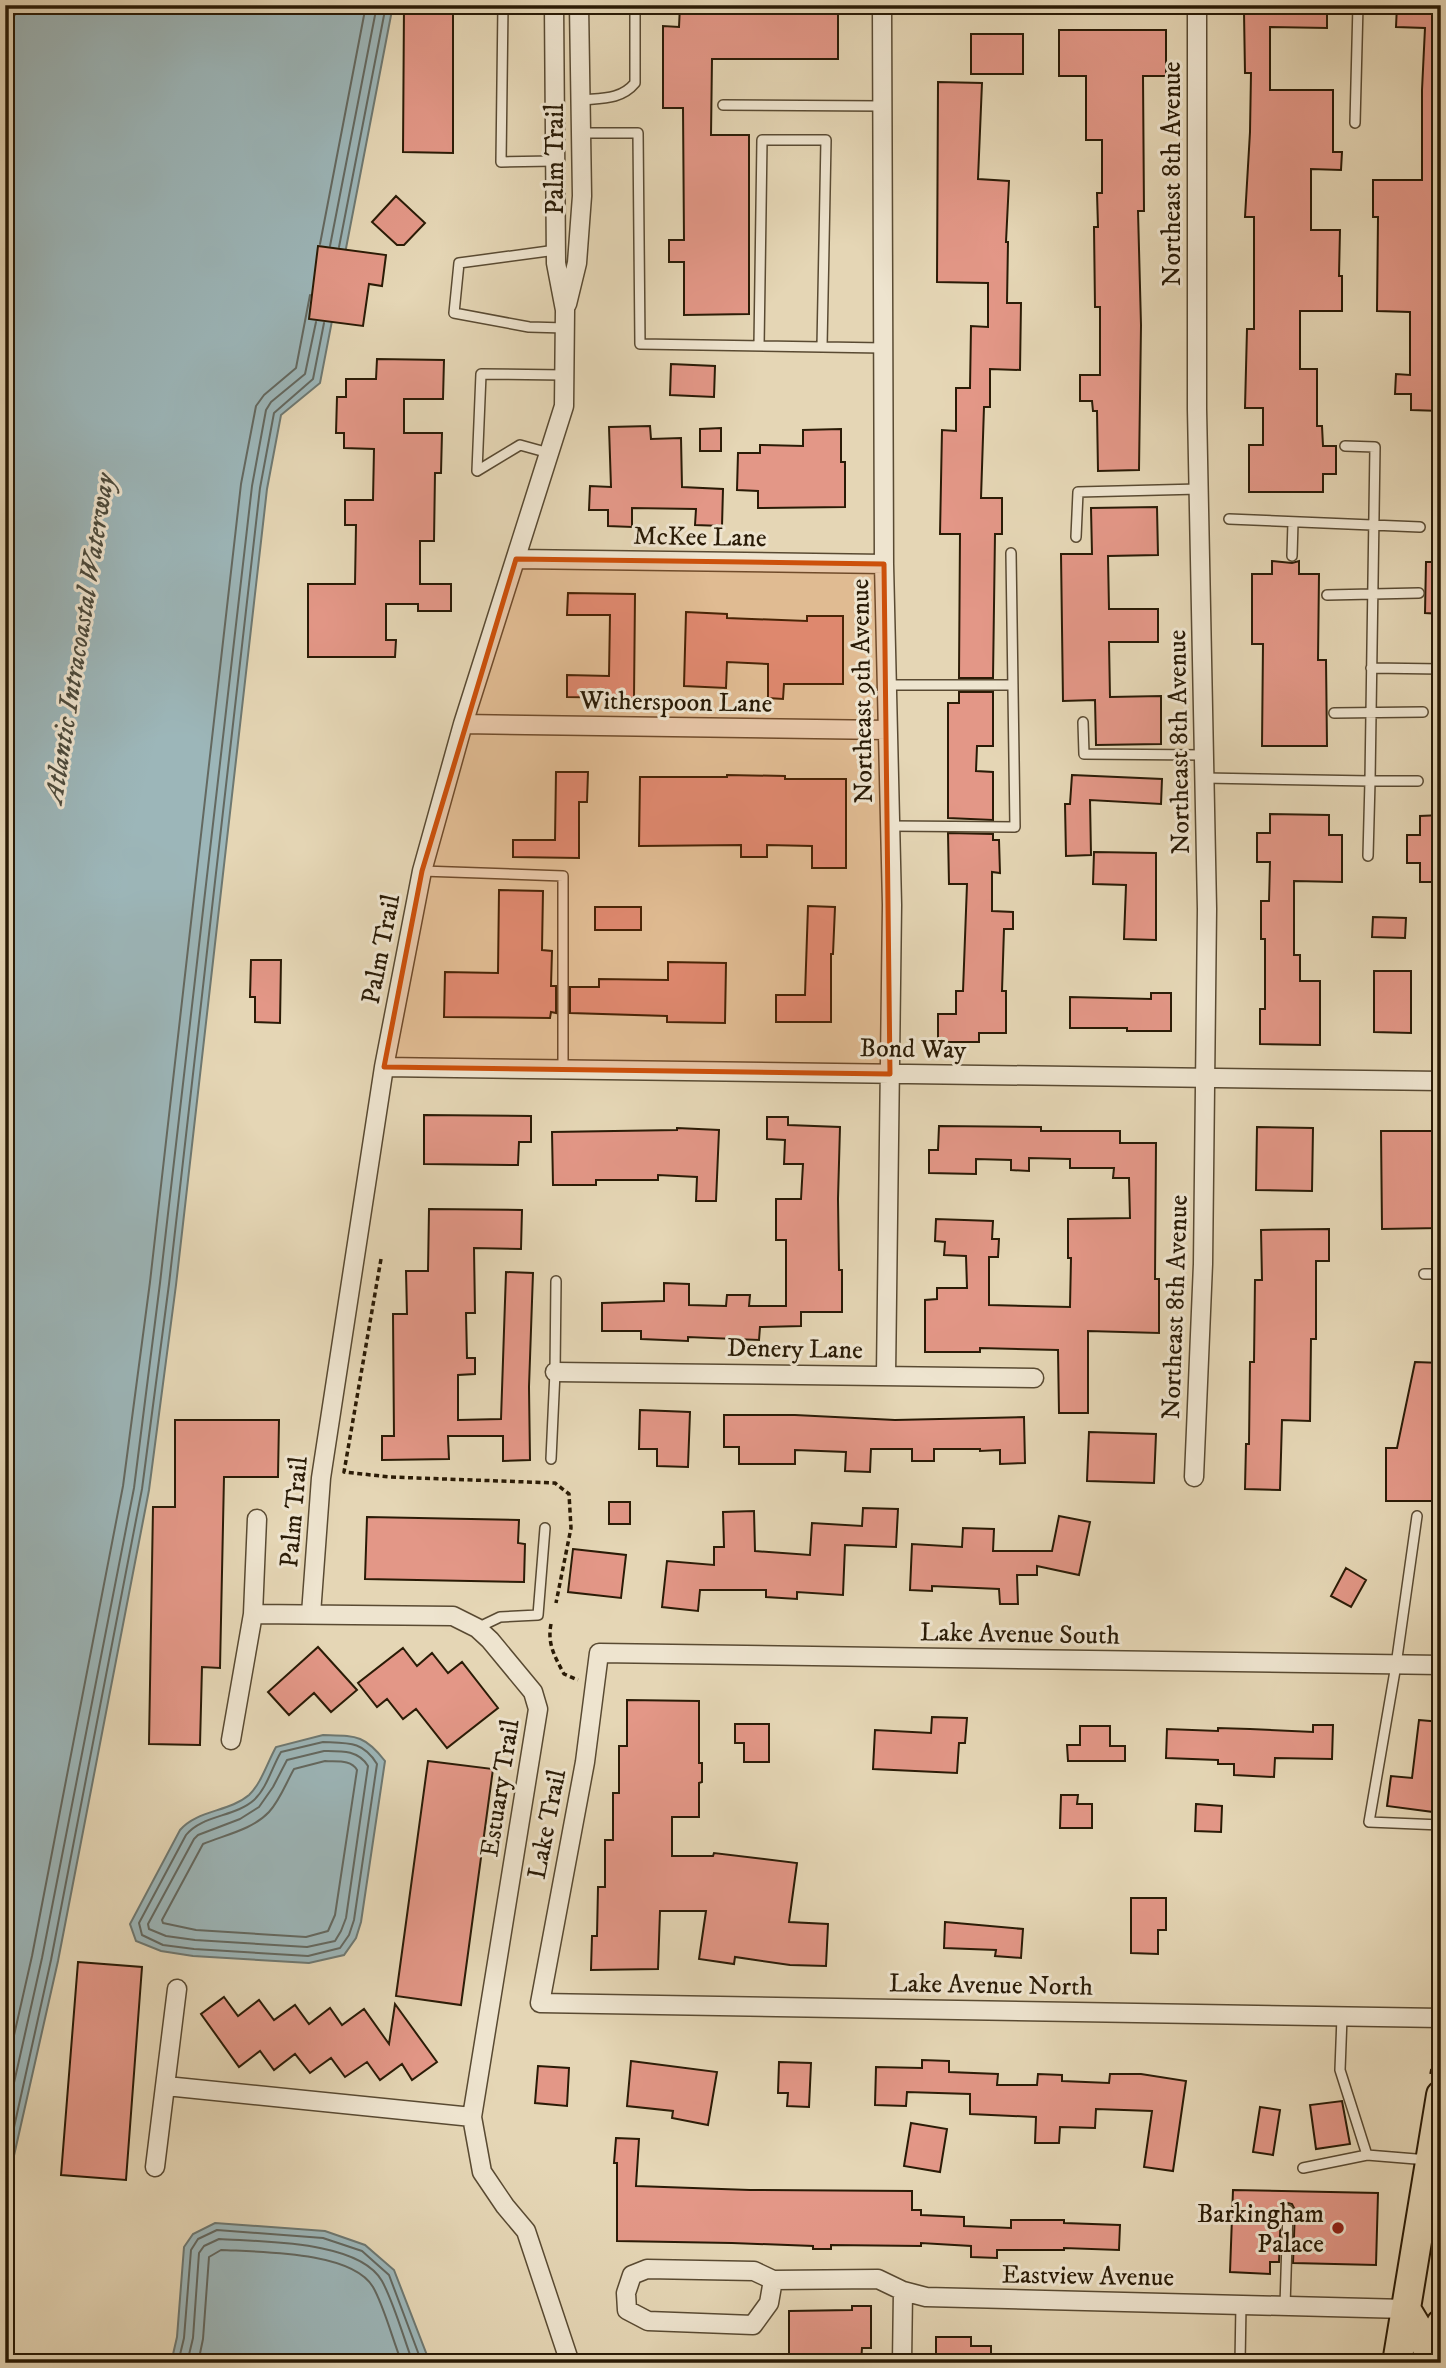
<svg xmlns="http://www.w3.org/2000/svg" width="1446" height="2368" font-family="'IM FELL DW Pica',serif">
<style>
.water{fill:#9cb6b9;stroke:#6e7871;stroke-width:2}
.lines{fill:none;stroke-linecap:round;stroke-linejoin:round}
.shore{stroke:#636860;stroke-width:2}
.building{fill:#e39787;stroke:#2a1b06;stroke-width:2}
.lane-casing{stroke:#594a32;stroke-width:12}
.street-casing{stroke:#594a32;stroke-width:21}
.primary-casing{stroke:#2a1b06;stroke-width:32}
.path{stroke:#2a1b06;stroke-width:3.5;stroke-dasharray:5 3.5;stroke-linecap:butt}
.lane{stroke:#eee4cf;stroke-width:9}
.street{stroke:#eee4cf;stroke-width:18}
.primary{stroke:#e5d6b5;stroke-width:28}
.marked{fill:#cc500b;fill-opacity:0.2;stroke:#cc500b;stroke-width:5;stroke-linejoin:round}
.poi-dot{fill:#8f2418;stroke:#eee4cf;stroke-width:2.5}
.labels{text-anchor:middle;stroke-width:6;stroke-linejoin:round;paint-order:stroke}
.street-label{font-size:26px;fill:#2a1b06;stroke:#eee4cf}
.poi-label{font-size:26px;fill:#2a1b06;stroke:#eee4cf;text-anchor:end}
.water-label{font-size:28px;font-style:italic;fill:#4c4a3c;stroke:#eee4cf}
</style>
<rect width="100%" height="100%" fill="#e5d6b5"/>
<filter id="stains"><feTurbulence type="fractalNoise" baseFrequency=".00286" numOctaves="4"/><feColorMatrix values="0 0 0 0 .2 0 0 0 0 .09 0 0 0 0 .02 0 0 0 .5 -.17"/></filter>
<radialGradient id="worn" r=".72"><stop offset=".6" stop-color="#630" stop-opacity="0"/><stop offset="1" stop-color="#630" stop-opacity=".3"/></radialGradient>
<path class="water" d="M22,5h371l-73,378 -39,32 -14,74 -91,796 -27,205 -91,471 -45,199 -8,87v-2218z
M323,1735c32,1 41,-1 62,26l-24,161 -5,16 -12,17 -35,8 -116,-7 -32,-5 -25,-10 -6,-17 50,-94c17,-20 49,-18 69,-35 12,-11 19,-34 27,-48z
M215,2223l110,8 40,14 29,25 36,93h-259l6,-26 7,-90 9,-13z"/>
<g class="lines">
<path class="shore" d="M320,244l46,-239
M330,246l47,-241
M339,247l47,-242
M323,1742c25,1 40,-1 54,22l-23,156 -5,15 -9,13 -32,8 -114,-7 -31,-4 -21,-10 -3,-12 47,-88c16,-20 49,-18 68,-35 13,-12 18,-33 27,-48z
M324,1751c18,0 34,-1 44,15l-22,152 -5,13 -6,10 -28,6 -112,-7 -29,-4 -17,-7 -1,-5 46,-85 4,-4 42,-16 19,-12 14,-20 14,-27z
M325,1761c11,1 26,-2 32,9l-22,145 -7,16 -22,6 -110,-7 -33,-7 -1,-3 41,-76c21,-9 49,-14 66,-32 11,-12 17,-29 25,-43z
M5,2075l27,-119 91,-470 27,-204 91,-798 15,-78 8,-11 32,-27 14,-73
M5,2123l37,-165 92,-470 26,-205 92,-797 14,-76 5,-8 34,-28 11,-52
M5,2168l46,-208 91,-471 27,-205 91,-796 14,-75 39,-34 11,-56
M178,2363l6,-25 7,-88 7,-11 19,-9 106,8 39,13 27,24 33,88
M187,2363l6,-25 6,-85 5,-7 15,-7c42,3 140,1 163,42 12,22 22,58 31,82
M198,2363l5,-24 6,-82 12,-7c38,2 131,1 152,37 11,19 20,54 29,76"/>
</g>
<path class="building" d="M404,5h49v148l-50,-1z
M680,5h158v54h-126l-1,76h38v179l-65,1v-53h-15v-22h15l-1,-132h-20v-82l16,1z
M1250,5h77v23l-57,-1v63h63v62h9l-1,18 -30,-1v61h29l-1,46h3v35h-42v58h17v57h5l1,20h13v28h-13v18h-74v-47h14v-37h-18l2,-79h7v-112h-9l5,-85 1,-59h-6l-1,-61h6z
M1397,5h44v406l-30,-1v-16h-16l1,-20 14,1v-63l-33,-1 1,-94h-5v-37h49v-90l3,-62 -29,-1z
M1059,30h107v46h-23l1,135h-6l3,114 -2,145 -41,1 -1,-60h-4l-1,-10h-12v-26h20v-68h-5l-1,-80h4l-1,-34h5v-53h-16v-64h-27z
M971,34h52v40h-52z
M938,82l44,1 -4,96 31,2 -3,61h2l-1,61h14l-1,67 -30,-1v38h-6l-3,91h21v36h-7l-2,144h-34l1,-144h-20l2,-104 14,1v-43h14l1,-62 17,1v-44l-51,-1z
M396,196l29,27 -21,22h-7l-25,-23z
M318,246l68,9 -4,31 -13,-2 -6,42 -54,-7z
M377,359l67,1 -1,39h-39v34h38l-1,40h-6l-1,68h-14v43h31v27h-33v-7h-32v36h10l-1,17h-87v-73h47l1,-59h-11v-25h28l1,-51 -30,-1v-15h-8l1,-36h9v-18h30z
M671,364l44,2 -1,31 -44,-2z
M650,426l1,13 30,-1 1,49 41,2 -1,37 -27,-1 1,-16 -64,-1v19l-24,-1v-16h-19l1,-24 21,1 -2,-60z
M721,428v23h-21v-22z
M841,429v33h4v45l-87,1v-17l-21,-1 1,-37h22v-8l43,1v-16z
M1157,507l1,48 -50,1 1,53h49v33h-49l1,55 51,-1v48l-65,1 -1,-45 -32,1 -2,-147h31l-1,-46z
M1272,561l20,2 7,-2v13h20l-1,86h8l1,86h-65l1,-102h-11v-70h20z
M1426,562h15v52l-16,-1z
M568,593l67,1 -1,104 -67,-1v-22l42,1 1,-61h-43z
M686,612l41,2v4l80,3v-5h36v68h-59l-1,15 -15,-1v-34l-41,-2 -1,26 -42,-2z
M959,692h34v54h-16l-1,25 17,1v48l-45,-2v-115h11z
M556,772h32l-1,30h-8v56l-66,-1v-17h42z
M727,775l58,1v3h61v89h-34v-22l-45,-1v12h-26v-12l-102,1 1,-69h87z
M1072,775l90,4 -1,25 -71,-4 1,55 -25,1 -1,-52h5z
M1270,814l59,1v20h13v47l-48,-1v74h6v26h20v64l-60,-1v-35h5v-70h-4v-38h8l1,-39h-13v-29h13z
M1441,815v67h-21v-19h-13v-28h13v-19z
M948,833l45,1v6h6l1,33 -8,-1v39l21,1v17h-9l-2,62h4v42h-27v9h-41v-28h18v-23h7l4,-107h-18z
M1094,852l62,1v87l-32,-1 2,-54 -33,-1z
M499,890l44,1 -1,59 10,1 -1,35h5v27l-5,-1 -1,6 -106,-1 1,-45 53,1z
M808,906l27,1 -2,47h-2v68h-55v-27h29z
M595,907h46v23h-46z
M1373,917l33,1 -1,20 -33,-1z
M251,960h30l-1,63 -25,-1v-25h-5z
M668,962l58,1 -1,60 -58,-1v-6l-97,-3v-26h29v-8l69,1z
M1374,971h37v62l-37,-1z
M1151,993h20v38h-44v-3h-57v-31l81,2z
M424,1115l107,1v26h-12l-1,23 -94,-1z
M767,1117h21v8l52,2 -2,72 1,71h3v42h-41v14l-41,1 -1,13 -71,-3v4l-47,-2v-8h-39v-28l62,-2v-18l25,1v21l37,1 1,-11h23l-1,11h37v-66h-10v-41h25l2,-35h-19l1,-24 -18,-1z
M939,1126l102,1v4h79v12h36l-1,136h4v54l-71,-2v82h-29l-1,-63 -78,-2v4h-55v-52l12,-1v-11h30l-1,-32 -22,-1 1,-13 -10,-1 1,-22 57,2 -1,18h7l-1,18h-9v48l81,2 1,-49h-3v-39l62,-1 -1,-40h-16l1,-10h-44v-9l-41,-1v13l-18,-1v-10l-35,-1v15l-47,-1v-23h9z
M1257,1127l56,1 -1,63 -56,-1z
M677,1128l42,2 -3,71h-20l1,-24 -39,-2v5h-62v5h-43l-1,-53 125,-2z
M1381,1131h59v97l-58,1z
M429,1209l93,1 -1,39 -47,-1 1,65h-9l1,45h8v16l-17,1v45l43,-1 5,-147 27,1 -4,114 1,73 -27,1v-25h-55l1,23 -67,1v-24h12l-1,-122h14l-1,-43h22z
M1329,1229v32h-13v78h-5l-1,82 -28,-1 -2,70 -35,-1 1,-45h3l1,-82h4l1,-82h7l-1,-50z
M1415,1362l26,1v138h-55v-53h11z
M640,1410l50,2 -2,55 -31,-1v-17h-18z
M724,1415h71l100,5 129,-3 1,46 -25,1v-14l-20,1v-2h-46v12h-22v-12h-41l-1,23 -25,-1 1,-19 -51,-2v14h-56v-17h-15z
M175,1420h104l-1,57h-54l-4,191 -18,-1 -2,78 -51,-1 4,-237h22z
M1089,1432l67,2 -2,49 -67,-2z
M609,1502h21v22h-21z
M863,1508l35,1 -2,38 -51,-2 -2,50 -46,-3v7l-31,-2v-7h-66l-2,21 -36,-4 5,-46 47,4v-18h10l-1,-35 31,-1 1,40 55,4 2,-32 50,3z
M1059,1516l31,6 -11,53 -42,-9v9h-20l1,29h-18l-1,-15 -67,-3v5l-22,-1 2,-46 50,3 1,-19 31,1 -1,22h59z
M367,1517l152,3 -1,23 7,1 -1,38 -159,-3z
M573,1549l53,6 -5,43 -53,-6z
M1346,1568l20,12 -15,27 -20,-11z
M318,1647l39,43 -26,22 -17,-19 -25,22 -21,-23z
M403,1648l14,18 15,-13 16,20 14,-11 36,46 -51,40 -31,-39 -13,10 -16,-20 -10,8 -19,-24z
M627,1700l72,1v62h3v19l-3,1v34h-27v39h41l1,-3 83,10 -8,59 39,2 -2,42 -36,-1 -55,-8 -1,7 -35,-5 7,-48h-46l-2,58 -67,1 1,-34h5l1,-49h7v-47h8v-47h6v-47h8z
M932,1717l35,1 -2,25h-6l-2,30 -84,-4 2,-39 56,3z
M1419,1720l22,2v91l-54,-7 4,-30 21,2z
M735,1724h34v38h-25v-19h-9z
M1313,1725h20l-1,34 -57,-1 -1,19 -40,-2v-11h-16v-4l-52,-2 1,-29 51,2v-3l32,1 63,3z
M1080,1726h30v20h15v15h-57l-1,-16h13z
M428,1761l65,8 -32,236 -65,-9z
M1061,1795h17l-1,9h15v24h-32z
M1196,1804l26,2 -1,26 -26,-1z
M1131,1898h35v32h-8v24l-27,-1z
M945,1922l78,7 -2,29 -26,-2 1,-6 -52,-2z
M78,1962l64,5 -16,213 -65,-5z
M224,1997l14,19 21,-16 15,20 21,-15 14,19 21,-16 12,17 22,-16 25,35 6,-40 42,58 -25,18 -10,-16 -22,16 -13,-18 -22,15 -14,-19 -21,15 -15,-19 -21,16 -14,-19 -21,16 -38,-53z
M922,2060l27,1v11l49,2 -1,11h40l1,-11 24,1v6l47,2 1,-9h31l45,7 -13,90 -29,-4 8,-56 -56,-2 -1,19 -35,-1 -1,16h-24l1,-26 -66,-3v-20l-63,-2 -1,14 -31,-1 1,-38 46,1z
M631,2061l86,11 -9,53 -36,-7 1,-7 -46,-5z
M779,2062l32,1 -2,44 -22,-1 1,-13h-10z
M538,2066l31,2 -2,38 -32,-3z
M1342,2101l8,43 -34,5 -6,-44z
M1260,2107l20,3 -7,45 -20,-3z
M911,2123l36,6 -7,43 -36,-6z
M616,2138l23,1 -3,47 114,4 162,1v19h9v5l43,2v9l47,2v-8h53v3l56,2 -1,25 -55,-2v2h-67v8l-26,-1v-11l-50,-3v3l-90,-1v4h-18v-3l-81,-3 -115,-2v-78h-3z
M1233,2190l145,3 -2,72 -83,-2 2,-53 -3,-6 -4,-1 -6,3 -1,4 -2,52h-9v12l-40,-2z
M852,2306h19v42h-9l-1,15h-72v-52l63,-1z
M936,2337h35v9h20v17h-55z"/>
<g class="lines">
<g class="lane-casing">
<path id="lane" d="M503,5l-2,157 53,-1
M581,100c20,-2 40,0 54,-17v-78
M723,105l159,1
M1355,123l3,-118
M581,133h57l2,211 243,4
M556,250l-97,13 -5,50 75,14 36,1
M759,346l3,-206h64l-4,207
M1345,446l30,1 -5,334h48
M549,453l-29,-8 -43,26 4,-97 83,1
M1229,519l191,8
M1076,537l2,-45 121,-3
M1292,556l1,-34
M1327,595l92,-2
M1371,668l70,1
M886,685h127
M1334,713l89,-1
M1083,722l1,32 120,1
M1205,778l165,3 -2,75
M890,826l125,1 -4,-274
M422,871l141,5v193
M1424,1274h17
M551,1459l4,-87 1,-91
M1417,1516l-21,149 -27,157 72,3
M477,1628l23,-11 38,-2 7,-87
M1367,2155l61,5
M1303,2168l64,-13 -27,-85 2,-53
M1285,2306l3,-96
M1240,2363l1,-58"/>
</g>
<g class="street-casing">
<path id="street" d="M882,5l2,559 8,341 -6,470
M567,304l10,-41 5,-67 -3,-191
M516,559l368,5
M463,724l424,6
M384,1067l1057,14
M555,1372l479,6
M1194,1477l9,-213 4,-355 -10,-500v-404
M253,1614l200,2 24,12 13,12 43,52 5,17 -66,408 10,55 23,34 21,25 44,132
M311,1614l10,-136 63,-411 38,-196 41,-147 101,-318 1,-96 -9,-47 -2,-258
M1441,1665l-842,-12 -14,109 -45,241 901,15
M231,1740l22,-126 4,-95
M166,2086l306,31
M155,2167l22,-178
M773,2280l-4,23 -16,22 -105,-4 -21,-11 -1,-17 6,-18 15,-6 107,2 19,9 105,-1 25,12 23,6 480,12
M902,2363l1,-72"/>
</g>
<g class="primary-casing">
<path id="primary" d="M1406,2309l15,25 12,29
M1397,2363l44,-268
M1434,2363l7,-39"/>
</g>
<path class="path" d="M381,1259l-37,213 46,5 165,6 14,11 2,34 -15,75
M551,1624c-4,20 4,33 13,50l14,6
M1431,2074l7,-37"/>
<use href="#lane" class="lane"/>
<use href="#street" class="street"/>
<use href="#primary" class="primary"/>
</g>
<path class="marked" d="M516,559l368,5 6,510 -506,-7 38,-196z"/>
<circle class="poi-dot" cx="1338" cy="2228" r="7"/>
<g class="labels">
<g class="street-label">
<text transform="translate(554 159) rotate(-90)" y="9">Palm Trail</text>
<text transform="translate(1171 174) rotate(-90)" y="9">Northeast 8th Avenue</text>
<text transform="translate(700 536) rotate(1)" y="9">McKee Lane</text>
<text transform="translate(861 691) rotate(-91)" y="9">Northeast 9th Avenue</text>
<text transform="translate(676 701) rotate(1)" y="9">Witherspoon Lane</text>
<text transform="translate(1178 742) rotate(-91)" y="9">Northeast 8th Avenue</text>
<text transform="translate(380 949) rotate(-79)" y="9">Palm Trail</text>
<text transform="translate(913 1048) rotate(1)" y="9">Bond Way</text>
<text transform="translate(1174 1307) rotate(-88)" y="9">Northeast 8th Avenue</text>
<text transform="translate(795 1348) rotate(1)" y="9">Denery Lane</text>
<text transform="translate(293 1512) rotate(-85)" y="9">Palm Trail</text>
<text transform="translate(1020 1633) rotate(1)" y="9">Lake Avenue South</text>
<text transform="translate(499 1788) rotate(-81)" y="9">Estuary Trail</text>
<text transform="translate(546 1824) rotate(-79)" y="9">Lake Trail</text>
<text transform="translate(991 1984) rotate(1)" y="9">Lake Avenue North</text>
<text transform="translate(1088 2275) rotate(1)" y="9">Eastview Avenue</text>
</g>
<g class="poi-label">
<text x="1324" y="2222">Barkingham<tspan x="1324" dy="30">Palace</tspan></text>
</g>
<g class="water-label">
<text transform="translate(78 638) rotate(-81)" y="10">Atlantic Intracoastal Waterway</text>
</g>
</g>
<rect width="1446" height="2368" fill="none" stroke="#e5d6b5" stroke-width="28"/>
<rect x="7" y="7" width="1432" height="2354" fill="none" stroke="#2a1b06" stroke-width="3.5"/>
<rect x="14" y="14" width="1418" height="2340" fill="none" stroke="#2a1b06" stroke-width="2"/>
<rect width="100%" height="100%" filter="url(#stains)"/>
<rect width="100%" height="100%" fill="url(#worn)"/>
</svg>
